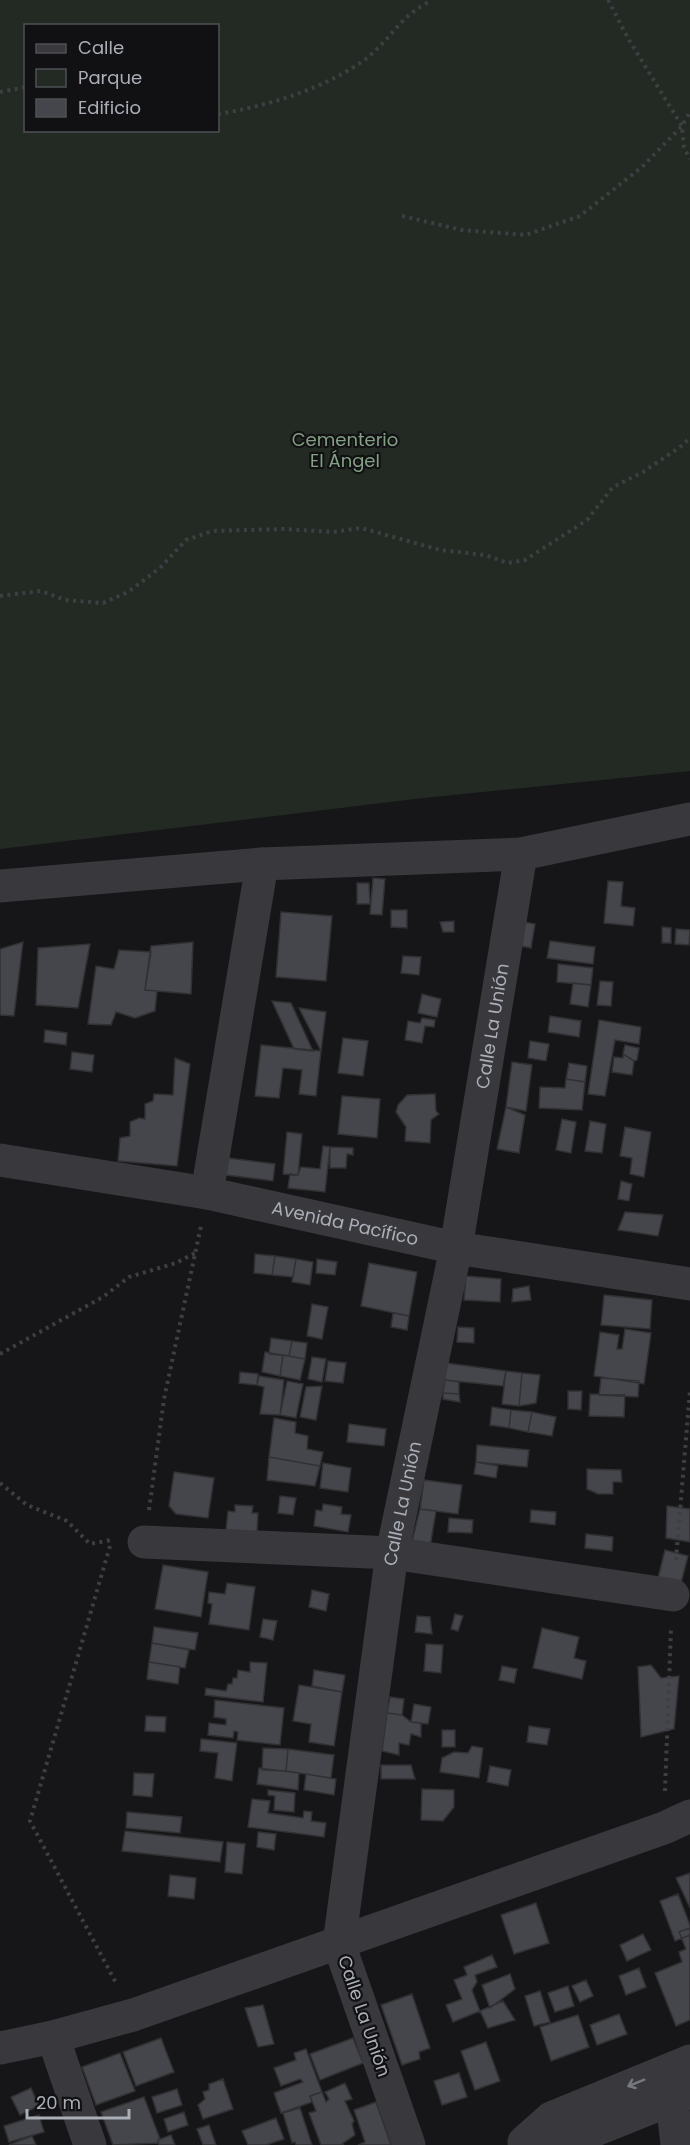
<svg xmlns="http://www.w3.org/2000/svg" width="690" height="2145" font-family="Poppins,sans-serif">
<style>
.green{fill:#232a24;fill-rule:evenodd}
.building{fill:#45464b;stroke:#313134;stroke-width:1.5}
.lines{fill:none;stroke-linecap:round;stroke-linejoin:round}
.path{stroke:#3e3f43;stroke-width:4;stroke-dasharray:3 4.5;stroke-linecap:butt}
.minor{stroke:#38383d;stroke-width:33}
.oneway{stroke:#777980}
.labels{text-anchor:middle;stroke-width:4.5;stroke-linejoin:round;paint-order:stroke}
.park-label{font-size:18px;fill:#83a085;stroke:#111113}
.street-label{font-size:18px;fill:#aaaeb7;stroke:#111113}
</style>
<rect width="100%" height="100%" fill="#161618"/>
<path class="green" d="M0,0h690v771l-267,27 -423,51zM26,26h192v104h-192z"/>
<path class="building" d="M373,878l12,1 -3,36 -12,-1z
M608,881l15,1 -2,24 14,2 -2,18 -29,-3z
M357,883h12l1,21h-13z
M391,910h16v18l-16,-1z
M281,912l51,4 -6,65 -50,-4z
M454,921v11h-11l-3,-10z
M520,921l15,3 -4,24 -15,-3z
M662,927l9,1v15h-9z
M676,929l14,1 -1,15 -14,-1z
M550,941l45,6 -2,17 -46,-6z
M23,942l-9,74 -14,-1v-66z
M193,942l-2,52 -46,-4 6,-44z
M90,944l-12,64 -42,-3 2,-57z
M119,950l32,2 -6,38 12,1 -2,20 -20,7 -19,-6 -5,13 -23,-1 8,-58 18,3z
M403,956l18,1 -2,18 -18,-2z
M558,964l35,4 -2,17 -34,-3z
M600,981l13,1 -2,24 -14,-1z
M573,983l18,2 -3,22 -18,-3z
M422,994l19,5 -4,18 -19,-4z
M272,1001l19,2 22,48 -19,-2z
M299,1008l27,4 -5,39z
M550,1016l31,5 -2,16 -31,-5z
M422,1018l13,2 -1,7 -9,-1 -3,17 -17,-3 3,-19 12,2z
M599,1020l42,7 -2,17 -24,-4 -10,56 -17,-2z
M45,1030l22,3 -1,12 -22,-3z
M343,1038l25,3 -5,35 -25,-3z
M530,1041l19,3 -3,17 -18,-3z
M261,1045l60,6 -5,45 -17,-2 3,-24 -19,-2 -4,30 -24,-2z
M625,1045l14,3 -2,12 -3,1 -11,-7z
M72,1052l22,3 -2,17 -22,-3z
M623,1054l11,7 -2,14 -20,-3 2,-15 9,1z
M175,1058l15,6 -13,102 -59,-5 2,-23 10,-2v-14l9,-4 6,1v-15l8,-3 1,-7 19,1z
M512,1062l20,3 -6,46 -20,-4z
M569,1063l18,3 -2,16 -19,-3z
M566,1079l19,3 -3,28 -43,-2 1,-21 25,1z
M435,1094l1,17 3,3 -8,6 -1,23 -25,-2 1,-14 -10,-15 2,-7 9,-10z
M342,1096l38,3 -3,39 -39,-4z
M506,1107l19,8 -6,38 -22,-4z
M562,1119l14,3 -5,31 -15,-3z
M590,1121l16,3 -4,29 -17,-2z
M625,1127l26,5 -7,45 -14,-3 2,-16 -12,-2z
M287,1132l15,2 -4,41 -15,-1z
M323,1146l7,1 -5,45 -37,-4 2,-14 8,1 3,-8 19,2z
M330,1147l23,1v7l-6,-1 -1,14h-16z
M228,1158l47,6 -2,17 -47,-6z
M621,1181l11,3 -3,17 -11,-2z
M625,1212l38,3 -5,21 -40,-6z
M255,1254l20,2 -3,19 -18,-2z
M275,1256l21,3 -3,18 -21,-2z
M296,1259l17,3 -3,23 -18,-3z
M317,1259l20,3 -2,13 -19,-2z
M369,1263l48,9 -8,44 -48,-10z
M466,1276l35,3 -1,23 -36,-2z
M529,1286l2,14 -19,2 1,-13z
M604,1295l48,5 -2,29 -49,-4z
M312,1304l16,3 -6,32 -15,-3z
M393,1313l16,3 -2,14 -16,-3z
M458,1327l16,1v15l-17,-1z
M625,1329l26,4 -7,51 -50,-8 6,-44 19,3 -2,14h5z
M271,1338l21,3 -3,15 -20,-2z
M292,1341l15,2 -2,16 -16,-3z
M265,1352l18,3 -3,21 -18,-4z
M283,1355l22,4 -5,21 -20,-4z
M312,1357l14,2 -4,23 -14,-3z
M328,1361l18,2 -3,20 -18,-2z
M446,1363l60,8 -3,15 -58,-6z
M506,1371l16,2 -3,33 -17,-2z
M240,1372l18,2 -1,11 -18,-2z
M522,1373l18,2 -4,28 -17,3z
M259,1376l25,4 -4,35 -20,-1 4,-27 -7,-2z
M601,1378l38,3 -1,16 -39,-2z
M445,1380l14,2v12l-16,-1z
M287,1381l16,3 -7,34 -16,-3z
M322,1386l-6,34 -16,-3 6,-30z
M568,1391h14l-1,19 -13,-1z
M443,1393l16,1 1,8 -17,-3z
M590,1394l35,1 -1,22 -35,-1z
M492,1407l19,3 -2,18 -19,-3z
M511,1410l21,2 -4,20 -19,-4z
M532,1412l24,5 -4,19 -24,-4z
M274,1418l22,4 -1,11 13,3 -1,13 16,3 -3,14 -51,-9z
M349,1424l37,5 -2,17 -37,-4z
M477,1445l52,5 -2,17 -51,-5z
M269,1457l51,9 -5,20 -48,-6z
M476,1462l22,4 -2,12 -22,-4z
M323,1463l28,5 -3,24 -28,-4z
M587,1469l34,1 1,12h-9v12h-15l-11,-5z
M174,1472l40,6 -6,40 -32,-4 -7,-8z
M424,1480l38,5 -4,29 -38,-5z
M280,1496l16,2 -3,17 -15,-2z
M323,1504l19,3 -1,7 10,1 -3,17 -34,-6 2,-16 6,1z
M235,1505l18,1 -1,7h6l-1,20 -31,-3 2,-19 7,1z
M667,1506l23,3v33l-24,-4z
M420,1509l16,2 -7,42 -19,-4z
M531,1510l25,2 -1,13 -25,-3z
M449,1518l24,2 -1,13 -24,-1z
M586,1534l27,3 -1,14 -27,-3z
M665,1550l23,6 -8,31 -23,-5z
M163,1565l45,7 -7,45 -46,-8z
M227,1583l28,4 -6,43 -40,-6 3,-20 -4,-1 1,-11 16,2z
M312,1590l17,4 -3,17 -17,-4z
M455,1614l8,2 -5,15 -7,-2z
M417,1616l13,1 2,17 -17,-2z
M263,1619l14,2 -4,19 -13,-3z
M154,1627l44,6 -3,17 -43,-7z
M542,1628l37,9 -5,21 12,3 -4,18 -49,-11z
M152,1643l37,7 -4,18 -36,-6z
M426,1644l17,1 -2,28 -17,-2z
M149,1662l31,5 -2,17 -31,-5z
M250,1662l17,1 -4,39 -58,-7 1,-7 20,3 2,-7h4l1,-6h4l1,-8 12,2z
M651,1665l10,13 18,-2 -5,53 -33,8 -3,-70z
M502,1666l15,3 -3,14 -15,-3z
M314,1670l31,5 -3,17 -30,-6z
M299,1685l43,7 -8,54 -25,-4 2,-18 -18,-3z
M390,1697l14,2 -2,16 -15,-2z
M215,1700l69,8 -4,37 -43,-5 1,-8 -4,-1 -1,7 -25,-3 1,-12 17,2v-6l-12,-2z
M414,1704l17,3 -3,17 -17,-2z
M387,1713l15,2 9,7 10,1v14l-10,-3 -2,11 -10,-2v12l-17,-4z
M146,1716l20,1 -1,15 -20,-1z
M529,1726l21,3 -3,16 -20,-3z
M442,1730h13v17h-13z
M201,1739l36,4 -5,38 -17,-3 3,-25 -18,-2z
M472,1746l11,2 -4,30 -39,-6 2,-14 12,-6 14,1z
M263,1748l25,1 -2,22 -24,-1z
M288,1749l46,6 -3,23 -45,-7z
M381,1765h30l4,14h-34z
M490,1766l21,4 -3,16 -21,-4z
M259,1768l40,5 -1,17 -41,-6z
M134,1773l20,1 -2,23 -19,-2z
M306,1774l30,5 -2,16 -30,-5z
M422,1789l32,1v17l-11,14 -22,-1z
M268,1790l27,3 -1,19 -20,-2 1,-14 -7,-1z
M252,1799l18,2 -2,12 35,5 1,-7 8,1 -1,9 15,2 -2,14 -76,-10z
M127,1812l55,5 -2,16 -54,-5z
M125,1831l98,11 -3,20 -98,-11z
M258,1832l18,2 -2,16 -17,-3z
M227,1842l18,2 -3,30 -17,-2z
M690,1873v35l-14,-30z
M170,1875l26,3 -2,21 -26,-3z
M678,1894l12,31v10l-15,6 -15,-40z
M536,1903l13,40 -35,11 -13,-39z
M690,1928v92l-14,6 -21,-53 27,-11 -3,-10 7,-3 -7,-17z
M643,1934l8,16 -24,11 -7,-16z
M492,1955l5,12 -22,8 2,7 -5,8 8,21 -27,11 -7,-17 16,-6 -8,-19 13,-5 -3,-8z
M639,1968l7,19 -20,8 -7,-19z
M510,1974l5,15 -25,19 -8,-23z
M586,1980l7,16 -13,6 -8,-16z
M568,1986l6,20 -19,6 -7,-19z
M540,1991l10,31 -16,4 -9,-30z
M412,1994l18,54 -11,4 1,7 -18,6 -21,-60z
M503,2001l12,19 -27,8 -8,-17z
M263,2005l11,39 -16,3 -13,-39z
M619,2014l8,20 -30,11 -7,-20z
M578,2015l11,32 -38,14 -11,-34z
M161,2038l13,34 -38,14 -13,-34z
M353,2038l10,25 -43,17 -10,-26z
M486,2042l14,39 -25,9 -14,-39z
M306,2049l16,43 -12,4 2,6 -31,11 -7,-20 29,-11 -3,-3 -19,7 -7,-18 22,-8 -2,-7z
M120,2053l15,38 -39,14 -14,-38z
M459,2073l8,24 -25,8 -8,-24z
M223,2079l10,30 -30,10 -5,-14 7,-6 -2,-7 6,-2v-6z
M345,2083l7,16 -7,2 9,20 -2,3 3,11 -13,9 2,1h-23l-12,-32 7,-2 -6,-15 12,-4 4,10 3,-3 -4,-7z
M31,2088l8,18 -19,9 -9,-18z
M177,2089l5,16 -25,8 -5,-16z
M144,2097l16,42 -2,1v3l-45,2 -12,-33z
M376,2102l15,43h-33l7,-3 -11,-32z
M300,2108l12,37h-16l-1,-3 -3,1 -9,-30z
M184,2112l4,13 -20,7 -4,-13z
M39,2115l5,17 -35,10 -5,-16z
M276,2118l8,21 -18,6h-18l-6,-14z
M209,2125l7,20h-13l-6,-16z
M171,2135l4,10h-16l-1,-5z
M32,2136l4,9h-27z"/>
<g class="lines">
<path class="path" d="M608,0l21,40 53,86 2,21 6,12
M0,92l26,-5
M218,114c49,-8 103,-24 145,-53 18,-13 30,-31 45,-45 7,-6 16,-11 23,-16
M402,216l60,14 64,5 54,-19 62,-49 40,-41 8,-14
M0,596l41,-5 24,9 38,3 25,-11 32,-24 26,-28 26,-9 72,-2 49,3 28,-4 79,22 45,5 23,8 17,-3 62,-40 26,-33 30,-15 37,-25 10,-9
M0,1354l103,-57 26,-20 47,-14 19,-10
M0,1483l27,22 40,16 23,23 21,-4
M149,1510l15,-111 37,-173
M110,1546l-80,275 87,164
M676,1560l14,-170
M665,1791l6,-163"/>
<g class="minor">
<path d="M0,886l262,-22 259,-10 169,-35"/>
<path id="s1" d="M0,1160l207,33 249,55 234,36"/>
<path d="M207,1193l55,-329"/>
<path d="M144,1542l248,11 281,42"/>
<path d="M53,2037l37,108"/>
<path d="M0,2048l53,-11 80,-22 531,-187 26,-12"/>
<path d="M672,2100l5,45"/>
<path d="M524,2142l27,-24 139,-57"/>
<path id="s2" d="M409,2145l-70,-201 53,-391 64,-305 65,-394"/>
<path d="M558,2145l132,-53"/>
</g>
</g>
<defs><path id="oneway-shaft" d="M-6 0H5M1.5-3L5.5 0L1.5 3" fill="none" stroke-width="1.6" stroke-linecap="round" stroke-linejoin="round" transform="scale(1.5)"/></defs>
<use class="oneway" href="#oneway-shaft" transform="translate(636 2083) rotate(158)"/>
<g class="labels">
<g class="park-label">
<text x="345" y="446">Cementerio<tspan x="345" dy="21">El Ángel</tspan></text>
</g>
<g class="street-label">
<text dy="6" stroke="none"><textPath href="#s2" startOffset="1144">Calle La Unión</textPath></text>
<text dy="6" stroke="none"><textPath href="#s1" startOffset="351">Avenida Pacífico</textPath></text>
<text dy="6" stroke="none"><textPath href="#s2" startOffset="658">Calle La Unión</textPath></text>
<text transform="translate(364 2016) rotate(71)" y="6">Calle La Unión</text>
</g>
</g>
<rect x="24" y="24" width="195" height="108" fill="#111113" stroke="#4e5055" stroke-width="1.5"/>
<rect x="36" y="44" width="30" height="9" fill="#38383d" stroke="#4e5055" stroke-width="1.5"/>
<text x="78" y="54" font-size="18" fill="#aaaeb7">Calle</text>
<rect x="36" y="69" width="30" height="18" fill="#232a24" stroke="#4e5055" stroke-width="1.5"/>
<text x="78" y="84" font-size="18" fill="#aaaeb7">Parque</text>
<rect x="36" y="99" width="30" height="18" fill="#45464b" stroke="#4e5055" stroke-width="1.5"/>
<text x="78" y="114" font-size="18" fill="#aaaeb7">Edificio</text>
<path d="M27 2109v9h102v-9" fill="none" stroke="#aaaeb7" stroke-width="3"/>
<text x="36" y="2109" font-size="18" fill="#aaaeb7" stroke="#111113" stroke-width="4.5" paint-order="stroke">20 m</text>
</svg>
